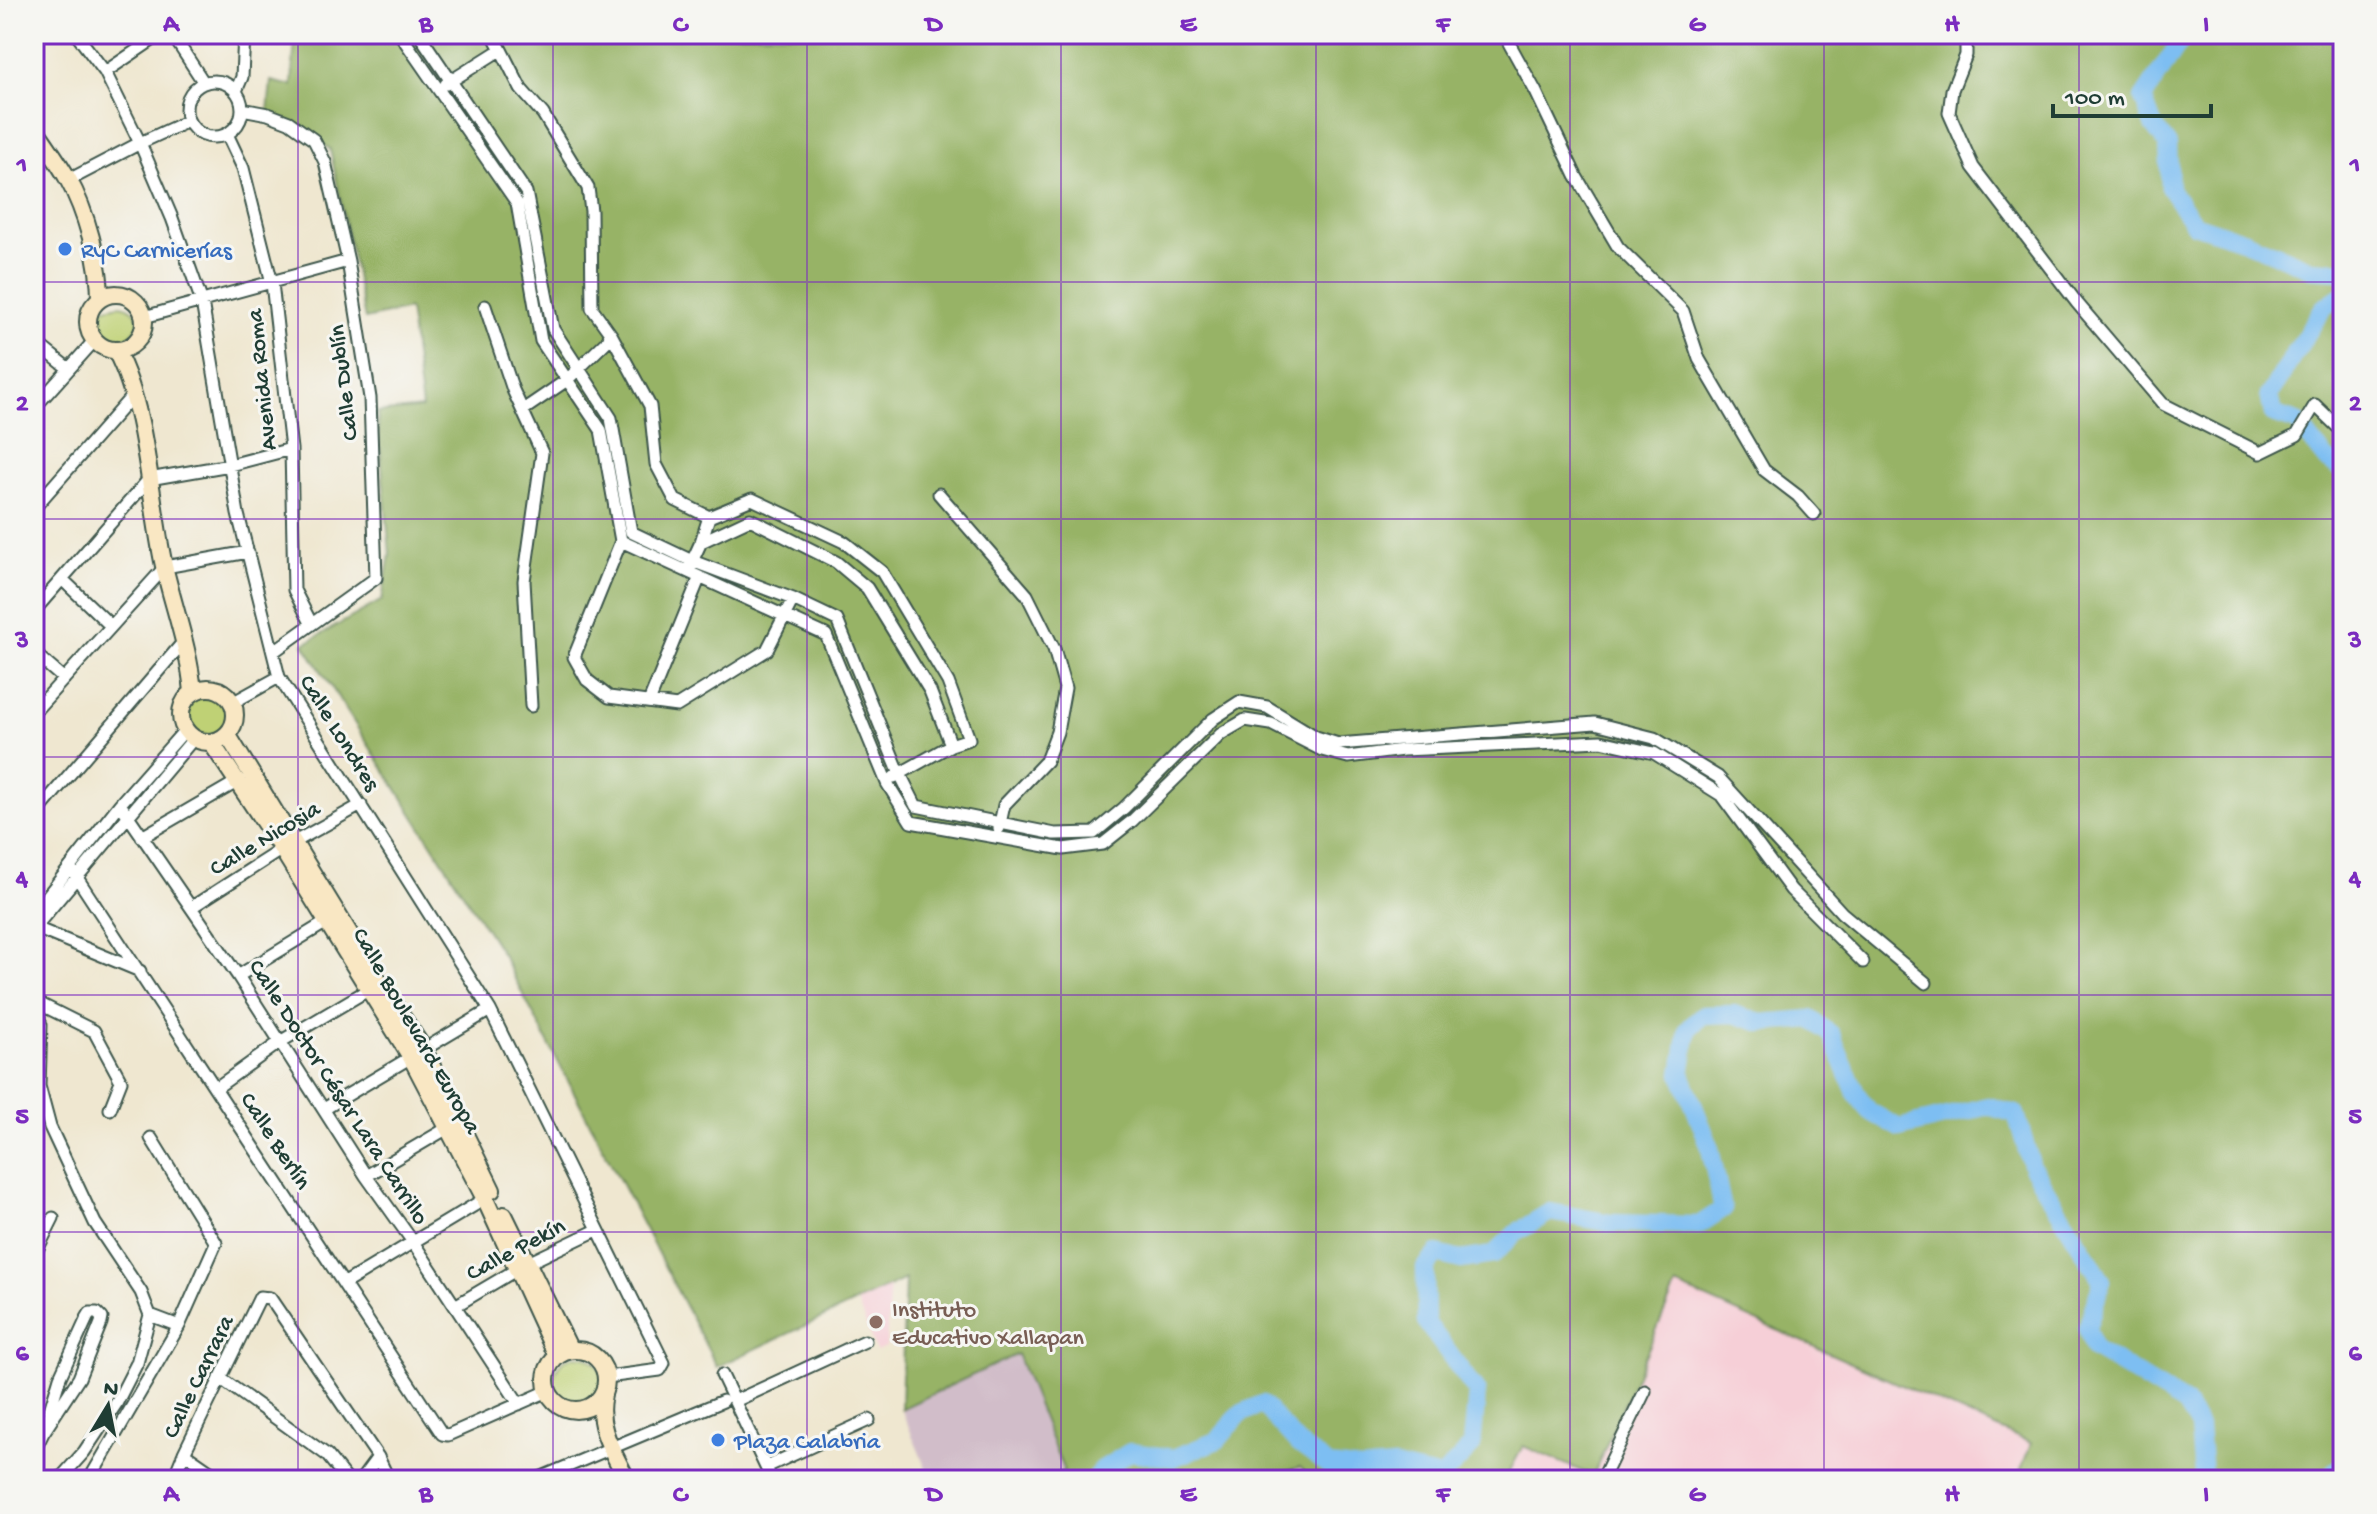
<svg xmlns="http://www.w3.org/2000/svg" width="2377" height="1514" font-family="'Gochi Hand',sans-serif">
<style>
.built{fill:#f6cfd7}
.industrial{fill:#d1bdc9}
.green{fill:#bfd174;stroke:#6f8754;stroke-width:2}
.forest{fill:#97b366;stroke:#5b784d;stroke-width:2}
.lines{fill:none;stroke-linecap:round;stroke-linejoin:round}
.river{stroke:#7dbef2;stroke-width:18}
.street-casing{stroke:#3e564b;stroke-width:15}
.secondary-casing{stroke:#3e564b;stroke-width:20}
.street{stroke:#fff;stroke-width:11}
.secondary{stroke:#f9e7c3;stroke-width:16}
.grid{fill:none;stroke:#7b2cbf;stroke-width:2;stroke-opacity:0.55}
.shop-dot{fill:#3f7fe0;stroke:#f6f6f2;stroke-width:3}
.education-dot{fill:#8d6e63;stroke:#f6f6f2;stroke-width:3}
.labels{text-anchor:middle;stroke-width:6;stroke-linejoin:round;paint-order:stroke}
.shop-label{font-size:24px;fill:#366cbe;stroke:#f6f6f2;text-anchor:start}
.street-label{font-size:24px;fill:#1f3d34;stroke:#f6f6f2}
.education-label{font-size:24px;fill:#785e54;stroke:#f6f6f2;text-anchor:start}
.neatline{fill:none;stroke:#7b2cbf;stroke-width:3}
.grid-label{font-size:26px;text-anchor:middle;font-weight:bold;fill:#7b2cbf}
</style>
<rect width="100%" height="100%" fill="#f6f6f2"/>
<filter id="ink" filterUnits="userSpaceOnUse"><feTurbulence type="fractalNoise" baseFrequency=".0125" numOctaves="2"/><feDisplacementMap in="SourceGraphic" scale="16" xChannelSelector="R" yChannelSelector="G"/><feConvolveMatrix kernelMatrix="1 2 1 2 8 2 1 2 1" color-interpolation-filters="sRGB"/></filter>
<filter id="wash" filterUnits="userSpaceOnUse"><feTurbulence type="fractalNoise" baseFrequency=".006" numOctaves="4" result="noise"/><feDisplacementMap in="SourceGraphic" scale="32" xChannelSelector="R" yChannelSelector="G"/><feGaussianBlur stdDeviation="1.8" result="paint"/><feColorMatrix in="noise" values="0 0 0 0 0 0 0 0 0 0 0 0 0 0 0 0 0 1.4 0 .05"/><feComposite in="paint" operator="in"/></filter>
<g filter="url(#wash)">
<rect width="100%" height="100%" fill="#efe7d0"/>
<path class="built" d="M890,1282l-4,65 -10,4 -21,-54z
M1675,1285l357,158 -15,37h-512l18,-34 70,29z
M1300,1467l13,13h-41l4,-6z"/>
<path class="industrial" d="M1017,1354l48,118 -20,8h-114l-30,-71z"/>
<path class="green" d="M120,305c44,8 -2,58 -27,25 -2,-20 10,-22 27,-25z
M187 715a20 20 0 1 1 40 0a20 20 0 1 1-40 0Z
M554 1380a24 24 0 1 1 48 0a24 24 0 1 1-48 0Z"/>
<path class="forest" d="M295,34h2048v1446h-326l14,-37 -355,-158 -83,191 -70,-30 -18,34h-192l-13,-13 -24,7 -4,6h-227l19,-9 -47,-117 -116,55 4,-130 -188,88 -215,-413 -198,-310 78,-44 8,-46 -13,-141 45,-5 -13,-99 -44,10 -35,-170 -62,-37 3,-31 21,5z"/>
<g class="lines">
<path class="river" d="M2182,34l-2,8 -37,56 10,27 15,20 2,44 24,35 51,17 66,28 30,2 2,3
M2343,294l-20,14 -54,87 4,19 24,8 30,38 16,10
M1094,1480l7,-10 29,-18 43,6 45,-18 22,-26 22,-10 35,39 32,23 32,4 33,-3 47,11 31,-32 5,-54 -51,-70 -1,-54 12,-14 24,6 32,-5 24,-23 33,-20 61,11 88,2 24,-16 -14,-65 -28,-70 7,-45 15,-14 31,-1 27,9 50,-4 20,15 25,59 13,18 30,17 89,-22 28,8 16,53 70,114 -15,47 7,21 90,54 15,24 4,48 -1,5
M2330,1480l3,-7 10,-7"/>
</g>
</g>
<g filter="url(#ink)">
<g class="lines">
<g class="street-casing">
<path id="street" d="M76,34l29,38 35,71 32,75 30,84 36,212 41,163 211,333 174,353 -4,7 -53,7
M172,34l32,49
M400,34l117,169 24,138 60,89 20,111 205,94 61,148 24,39 152,27 40,-5 29,-23 89,-87 24,-14 26,4 51,26 26,7 55,-7 198,-9 53,12 67,42 70,95 72,72
M419,34l107,158 27,137 58,89 20,114 61,29 101,38 44,21 62,152 17,34 139,28 39,-1 30,-25 89,-89 26,-17 28,5 49,30 22,7 257,-21 59,15 64,39 124,136 84,70
M493,34l28,55 22,25 45,74 3,23 1,97 20,28 38,70 6,58 19,36 34,17 43,-18 92,43 38,30 66,110 21,57 -18,6 -57,32
M1504,34l32,58 40,84 42,71 65,64 16,48 65,111 34,26 16,18
M1966,34v21l-14,35 -3,23 24,54 104,136 86,101 97,49 37,-18 18,-30 28,27
M105,72l56,-38
M186 109a28 28 0 1 1 56 0a28 28 0 1 1-56 0Z
M446,84l54,-34
M236,91l6,-14 2,-43
M242,109l26,5 21,8 25,18 11,22 23,99 22,137 6,180 -103,74
M227,134l16,34 29,115 19,166 3,141 17,33
M69,180l71,-37 48,-22
M485,306l28,84 29,63 -18,128 7,125
M144,317l204,-56
M34,341l35,28
M34,408l60,-67
M523,410l44,-30 45,-44
M939,494l88,101 27,54 11,39 -8,44 -11,29 -42,44 -5,23
M34,508l100,-114
M621,541l-47,116 13,23 22,17 68,9 90,-56 26,-51
M701,542l49,-23 86,43 31,26 63,103 21,54
M689,568l12,-26 8,-25
M62,579l49,47
M34,611l115,-132 81,-14 61,-16
M34,653l30,26
M649,702l50,-123
M232,703l47,-26
M34,712l131,-145 83,-15
M120,804l118,172 128,200 47,66 106,162
M34,816l151,-176
M142,837l98,-57
M70,867l372,567 6,1 100,-44
M192,907l90,-58 79,-44
M34,913l86,-109 65,-74
M36,926l158,-188
M36,928l104,43
M238,976l95,-58
M34,1001l7,24 -2,61 11,41 45,96 46,69 9,23 -13,48 -21,41 -32,48 -25,28
M34,1001l60,30 27,50 -11,28
M216,1088l64,-46 93,-55
M324,1109l166,-99
M366,1176l85,-50
M34,1256l19,-38
M345,1283l143,-86
M455,1306l71,-42 71,-34
M150,1315l29,11
M722,1375l50,105
M220,1378l107,77 20,25
M735,1401l130,-60
M34,1451l9,-18 17,-56 27,-59 3,-5h7l5,5 -1,5 -22,55 -36,55
M184,1453l39,27
M766,1467l103,-47
M89,1480l90,-154 37,-83 -65,-105
M173,1480l11,-27 76,-156 10,1 108,159 11,23
M361,1480l17,-23
M535,1480l188,-79
M1602,1480l43,-89"/>
</g>
<g class="secondary-casing">
<path id="secondary" d="M34,127c11,17 24,34 34,52 18,32 32,83 32,119
M88 322a28 28 0 1 1 56 0a28 28 0 1 1-56 0Z
M116,351c32,61 33,147 48,215 10,43 25,82 29,126
M181 715a27 27 0 1 1 54 0a27 27 0 1 1-54 0Z
M227,734l152,248 45,68 68,140
M211,742l71,107 129,208 74,142 72,157
M504,1215l66,135
M546 1380a30 30 0 1 1 60 0a30 30 0 1 1-60 0Z
M603,1395c-8,31 11,58 24,85"/>
</g>
<use href="#street" class="street"/>
<use href="#secondary" class="secondary"/>
</g>
</g>
<path class="grid" d="M298,34v1446M553,34v1446M807,34v1446M1061,34v1446M1316,34v1446M1570,34v1446M1824,34v1446M2079,34v1446M34,282h2309M34,519h2309M34,757h2309M34,995h2309M34,1232h2309"/>
<g class="shop-dot">
<circle cx="65" cy="249" r="8"/>
<circle cx="718" cy="1440" r="8"/>
</g>
<circle class="education-dot" cx="876" cy="1322" r="8"/>
<g class="labels">
<g class="shop-label">
<text x="81" y="257">RyC Carnicerías</text>
<text x="734" y="1448">Plaza Calabria</text>
</g>
<g class="street-label">
<text transform="translate(260 380) rotate(-96)" y="8">Avenida Roma</text>
<text transform="translate(342 383) rotate(-97)" y="8">Calle Dublín</text>
<text transform="translate(341 732) rotate(58)" y="8">Calle Londres</text>
<text transform="translate(264 837) rotate(-31)" y="8">Calle Nicosia</text>
<text transform="translate(418 1030) rotate(60)" y="8">Calle Boulevard Europa</text>
<text transform="translate(340 1091) rotate(57)" y="8">Calle Doctor César Lara Carrillo</text>
<text transform="translate(277 1140) rotate(57)" y="8">Calle Berlín</text>
<text transform="translate(515 1248) rotate(-28)" y="8">Calle Pekín</text>
<text transform="translate(197 1376) rotate(-64)" y="8">Calle Carrara</text>
</g>
<g class="education-label">
<text x="892" y="1316">Instituto<tspan x="892" dy="28">Educativo Xallapan</tspan></text>
</g>
</g>
<rect width="2377" height="1514" fill="none" stroke="#f6f6f2" stroke-width="88"/>
<g transform="translate(108 1406) rotate(10)" stroke="#f6f6f2" stroke-width="6" paint-order="stroke">
<path d="M0-6L14 30L0 20L-14 30Z" fill="#1f3d34"/>
<text y="-12" font-size="22" font-weight="bold" text-anchor="middle" fill="#1f3d34">N</text>
</g>
<path d="M2053 104v12h158v-12" fill="none" stroke="#1f3d34" stroke-width="4"/>
<text x="2065" y="104" font-size="24" fill="#1f3d34" stroke="#f6f6f2" stroke-width="6" paint-order="stroke">100 m</text>
<rect x="44" y="44" width="2289" height="1426" class="neatline"/>
<g class="grid-label">
<text x="171" y="31">A</text>
<text x="426" y="31">B</text>
<text x="680" y="31">C</text>
<text x="934" y="31">D</text>
<text x="1188" y="31">E</text>
<text x="1443" y="31">F</text>
<text x="1697" y="31">G</text>
<text x="1952" y="31">H</text>
<text x="2206" y="31">I</text>
<text x="22" y="172">1</text>
<text x="2355" y="172">1</text>
<text x="22" y="410">2</text>
<text x="2355" y="410">2</text>
<text x="22" y="647">3</text>
<text x="2355" y="647">3</text>
<text x="22" y="885">4</text>
<text x="2355" y="885">4</text>
<text x="22" y="1123">5</text>
<text x="2355" y="1123">5</text>
<text x="22" y="1360">6</text>
<text x="2355" y="1360">6</text>
<text x="171" y="1501">A</text>
<text x="426" y="1501">B</text>
<text x="680" y="1501">C</text>
<text x="934" y="1501">D</text>
<text x="1188" y="1501">E</text>
<text x="1443" y="1501">F</text>
<text x="1697" y="1501">G</text>
<text x="1952" y="1501">H</text>
<text x="2206" y="1501">I</text>
</g>
</svg>
